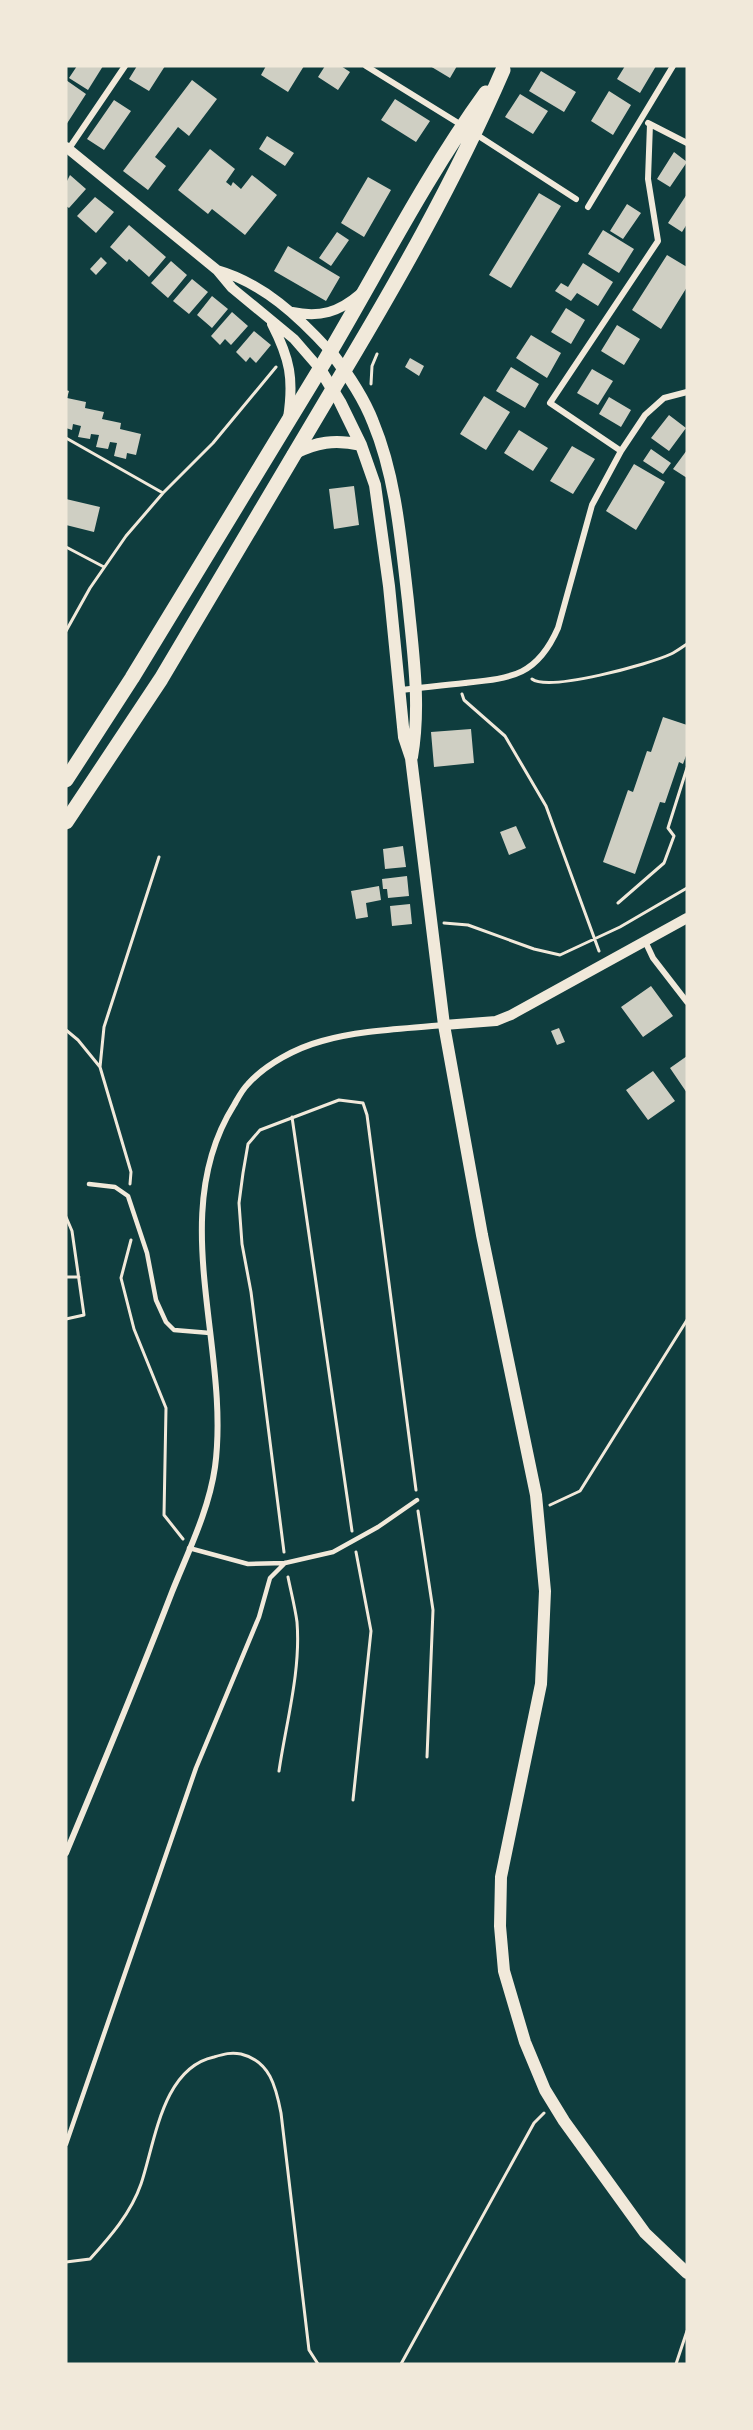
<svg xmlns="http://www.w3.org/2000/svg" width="753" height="2430" font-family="'Crimson Pro',serif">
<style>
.building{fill:#cfcfc3}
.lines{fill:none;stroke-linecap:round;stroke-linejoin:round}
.path{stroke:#f1e9da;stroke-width:3}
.service{stroke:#f1e9da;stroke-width:4.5}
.minor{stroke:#f1e9da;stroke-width:6}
.tertiary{stroke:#f1e9da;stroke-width:10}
.secondary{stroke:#f1e9da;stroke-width:12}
.primary{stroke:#f1e9da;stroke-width:15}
.trunk{stroke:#f1e9da;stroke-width:15}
</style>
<rect width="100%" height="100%" fill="#0f3d3e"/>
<path class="building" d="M77,66h26l-15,24 -19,-12z
M137,66h28l-16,25 -20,-12z
M266,66h38l-16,26 -27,-17z
M325,66h16l9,6 -12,18 -20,-13z
M430,66h27l-7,12z
M625,66h31l-16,27 -23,-14z
M541,71l35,21 -12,20 -35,-21z
M66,80l20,14 -20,31z
M192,80l25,19 -28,37 -11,-9 -23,30 11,9 -18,24 -25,-19z
M609,91l22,14 -18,30 -22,-14z
M520,94l28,17 -15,23 -28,-17z
M395,99l35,22 -14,21 -35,-22z
M114,100l17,11 -27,39 -17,-11z
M267,136l27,17 -9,13 -26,-17z
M210,149l25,20 -9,13 5,4 2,-4 8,7 11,-14 25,20 -32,40 -33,-26 -4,5 -30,-24z
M674,152l13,10 -17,25 -13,-8z
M70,175l16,14 -17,19 -3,-2v-23z
M368,177l23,13 -27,47 -23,-14z
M539,193l22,13 -50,82 -22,-13z
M687,194v30l-5,8 -14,-9z
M95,197l19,15 -18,21 -19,-17z
M627,204l14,9 -18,26 -13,-8z
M129,225l37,32 -17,20 -20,-18 -2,3 -17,-15z
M603,230l31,19 -15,24 -31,-19z
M337,232l12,8 -18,26 -12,-8z
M288,246l52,31 -14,24 -52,-30z
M667,255l20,12v20l-26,42 -29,-19z
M101,257l6,6 -11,12 -6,-6z
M171,261l16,14 -19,23 -17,-15z
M583,263l30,19 -15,24 -21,-13 -6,8 -16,-10 6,-8 7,4z
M192,279l16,13 -19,22 -16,-13z
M212,296l16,13 -16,19 -15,-13z
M566,308l19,12 -14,24 -20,-12z
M232,312l16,14 -17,19 -6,-6 -5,6 -9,-9z
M617,325l23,14 -16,26 -23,-14z
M254,331l17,14 -15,18 -6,-6 -4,5 -10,-10z
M531,335l30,18 -14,25 -31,-20z
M410,358l14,8 -5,10 -14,-9z
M511,367l28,17 -14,24 -29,-17z
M592,369l21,12 -15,24 -21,-12z
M66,390l3,1 -2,7 19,4 -1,6 19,4 -2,7 19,4 -1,6 21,5 -5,21 -9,-2 -1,6 -12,-3 3,-13 -7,-1 -2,7 -12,-2 3,-12 -8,-1 -1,5 -12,-2 3,-11 -8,-2 -1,6 -6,-2z
M484,396l26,16 -24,38 -26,-16z
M609,397l22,13 -10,17 -22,-13z
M669,415l17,13 -17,23 -18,-13z
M519,430l29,18 -15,23 -29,-18z
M572,446l23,13 -22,35 -23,-13z
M651,449l20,14 -8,11 -20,-13z
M687,450v28l-14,-9z
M634,464l31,18 -29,48 -30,-19z
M354,486l5,39 -25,4 -5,-40z
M66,499l34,8 -6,25 -28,-7z
M663,717l24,8v28l-4,11 -4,-2 -14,41 -5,-1 -25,72 -32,-12 25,-72 5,2 14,-41 4,1z
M471,729l3,34 -40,4 -3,-35z
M516,826l10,22 -17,7 -9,-23z
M403,846l3,21 -21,2 -2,-20z
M407,876l2,20 -21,2 -1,-9h-4l-1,-10z
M379,886l2,14 -15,3 2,14 -12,2 -5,-28z
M410,904l2,20 -20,2 -2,-20z
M651,986l22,30 -30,21 -22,-30z
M559,1028l6,14 -8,3 -6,-14z
M687,1056v37l-17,-25z
M653,1071l22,30 -27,19 -22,-30z"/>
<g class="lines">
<path class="path" d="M371,384l1,-18 5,-12
M66,438l97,55
M66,547l38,20
M66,631l24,-43 36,-52 37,-43 50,-50 63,-76
M532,679c17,13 118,-15 139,-25 6,-3 11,-7 16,-10
M462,694l2,6 41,36 41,70 53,145
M618,903l46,-40 10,-27 -6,-8 19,-60
M444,923l24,2 66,24 26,6 60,-28 67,-39
M66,1030l12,10 22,27 31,105 -1,12
M100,1067l4,-40 55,-170
M292,1117l60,414
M66,1217l6,14 12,84 -18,4
M131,1240l-10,38 13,51 32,79 -2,107 19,24
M66,1277h13
M550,1505l30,-14 107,-171
M418,1511l15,99 -6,147
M284,1552l-33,-260 -9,-48 -3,-41 4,-30 5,-29 12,-14 79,-30 24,3 4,12 49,375
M279,1771c7,-48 22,-100 18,-149 -2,-15 -6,-30 -9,-45
M353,1800l18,-169 -15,-79
M66,2262l24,-3c20,-22 41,-46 51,-75 14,-41 21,-116 73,-127 10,-3 17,-5 27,-3 29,7 35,33 40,59l28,237 9,14
M401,2364l133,-241 10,-10
M676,2364l11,-33"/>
<path class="service" d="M89,1184l26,3 13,9 19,57 9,47 10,22 8,8 36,3
M189,1548l59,16 37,-1 48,-11 45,-25 39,-27
M66,2144l130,-376 63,-151 11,-39 15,-15"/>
<path class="minor" d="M366,66l97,60
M648,123l39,20
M474,133l102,66
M68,150l57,-84
M588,207l85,-141
M621,451l-71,-48 108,-162 -10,-62 2,-55
M400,690c21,-2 43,-5 65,-7 47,-5 72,-7 93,-55l34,-123 29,-54 24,-36 19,-17 23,-6
M645,941l8,17 34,44
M66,1853c36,-86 72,-173 106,-261 16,-40 37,-82 43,-125 16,-119 -50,-252 19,-362 4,-7 8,-15 14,-21 18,-20 48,-36 74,-43 39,-11 82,-12 122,-16"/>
<path class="tertiary" d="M66,147l151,123 15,18 62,51 26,30
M217,270c46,13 82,47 113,81
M292,312c28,6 47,0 68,-18
M272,324c18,35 22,55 16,94
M444,1025l52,-4 15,-6 176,-97"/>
<path class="secondary" d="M330,351c17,22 33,45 43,71 23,55 28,120 35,179 5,52 13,104 4,156
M320,369l20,33 21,43 14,40 14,101 15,151 7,21 33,267 38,210 54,260 9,96 -4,93 -40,193 -1,49 4,45 21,71 20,48 19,31 81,112 42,40
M293,454c23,-12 42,-15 68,-9"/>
<path class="primary" d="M320,369c55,-92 103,-189 166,-276
M333,389c62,-103 122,-208 170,-319"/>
<path class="trunk" d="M66,780l66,-102 188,-309
M66,822l95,-143 172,-290"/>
</g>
<rect width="753" height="2430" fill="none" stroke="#f1e9da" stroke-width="135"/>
</svg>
